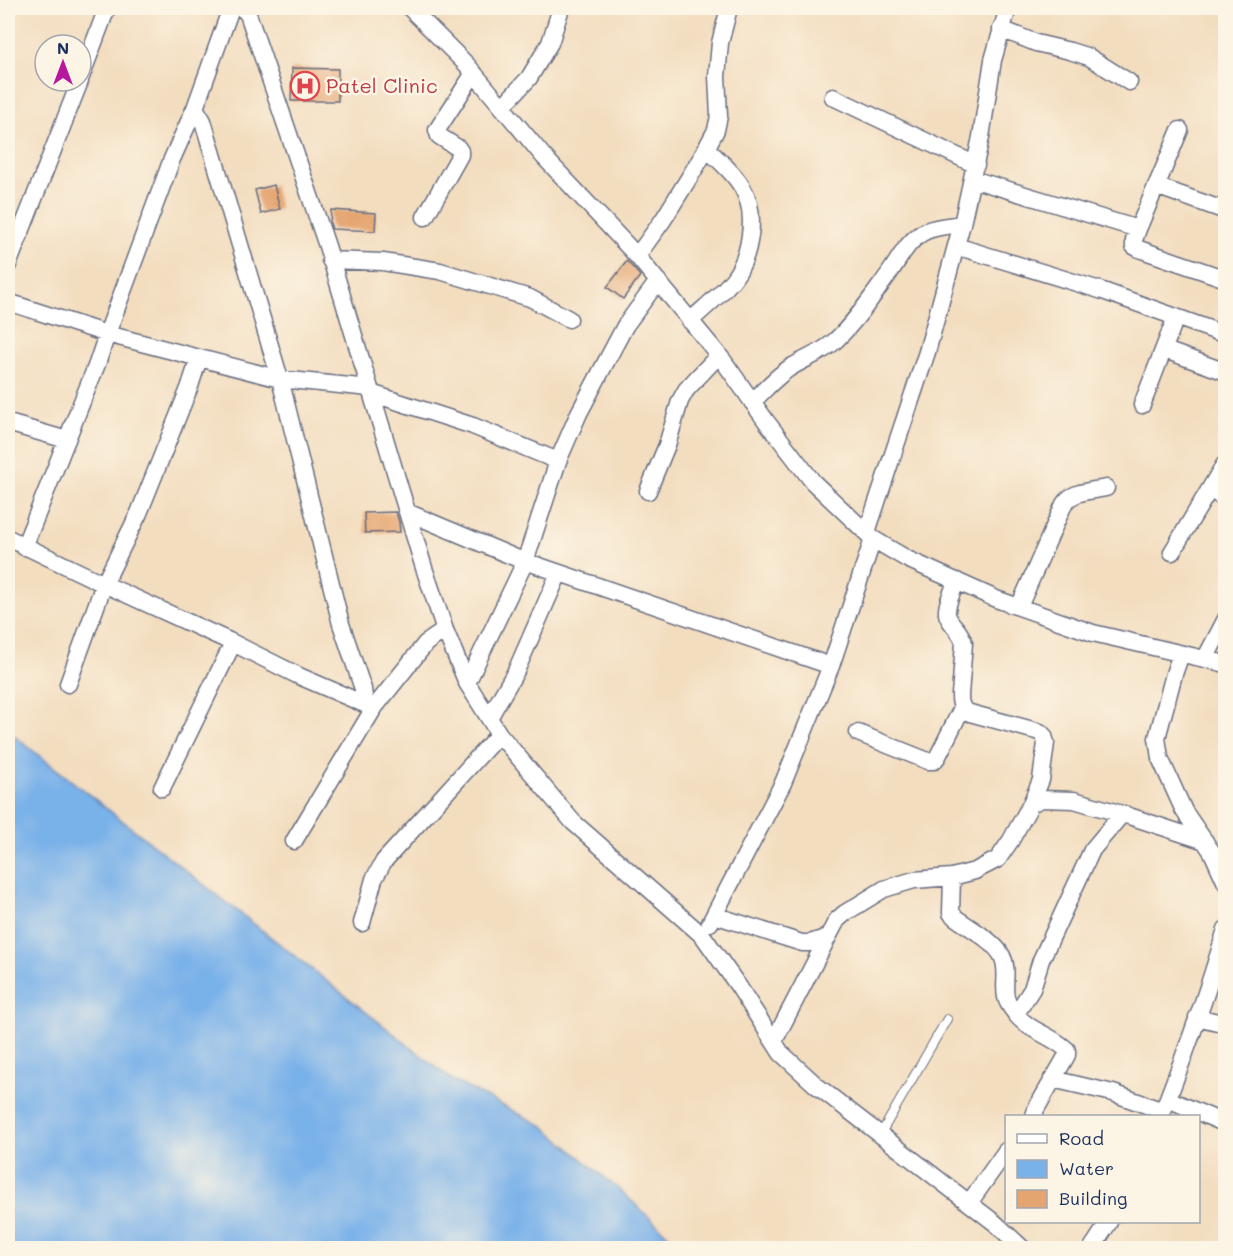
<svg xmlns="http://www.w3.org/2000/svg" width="1233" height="1256" font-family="Mali,sans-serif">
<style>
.water{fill:#79b1e9;stroke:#4a70a4;stroke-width:1.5}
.building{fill:#e5a571}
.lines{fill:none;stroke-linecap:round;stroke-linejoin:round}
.lane-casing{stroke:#676c80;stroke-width:10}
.street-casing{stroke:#676c80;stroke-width:19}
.lane{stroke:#fff;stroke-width:8}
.street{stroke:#fff;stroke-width:16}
.labels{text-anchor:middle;stroke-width:5;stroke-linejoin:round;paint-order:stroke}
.health-label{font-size:20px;fill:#be3a42;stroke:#fcf5e5;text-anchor:start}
</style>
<rect width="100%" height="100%" fill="#fcf5e5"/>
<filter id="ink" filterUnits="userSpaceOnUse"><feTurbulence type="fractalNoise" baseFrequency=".0167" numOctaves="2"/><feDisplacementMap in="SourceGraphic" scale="12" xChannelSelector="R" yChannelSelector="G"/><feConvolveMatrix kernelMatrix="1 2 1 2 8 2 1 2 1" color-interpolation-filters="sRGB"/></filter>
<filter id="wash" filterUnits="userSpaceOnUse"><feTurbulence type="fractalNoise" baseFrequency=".008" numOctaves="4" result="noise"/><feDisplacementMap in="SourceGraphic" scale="24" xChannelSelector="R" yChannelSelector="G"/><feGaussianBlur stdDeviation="1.35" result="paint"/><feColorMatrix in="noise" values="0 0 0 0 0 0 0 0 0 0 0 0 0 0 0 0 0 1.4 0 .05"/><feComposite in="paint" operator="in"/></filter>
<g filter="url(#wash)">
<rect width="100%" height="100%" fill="#f3ddbf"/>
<path class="water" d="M8,731l446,350 89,45 79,66 60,56h-674z"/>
<g id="blocks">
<path class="building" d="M292,68l46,1v32h-47z
M274,185l6,24 -19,5 -6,-24z
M331,210l45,3 -1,18 -43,-2 -2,-6z
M627,261l13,15 -17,23 -16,-12z
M396,512l3,10 1,10 -35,1 -1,-20z"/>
</g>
</g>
<g filter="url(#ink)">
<use href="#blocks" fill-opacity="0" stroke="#676c80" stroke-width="1.5"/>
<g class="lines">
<g class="lane-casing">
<path id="lane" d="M880,1135l67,-116"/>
</g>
<g class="street-casing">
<path id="street" d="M242,8l6,6 79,232 97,322 21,62 22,53 32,51 74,88 130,114 36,51 42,66 36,33 178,137 27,25
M410,8l57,57 77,92 93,99 85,103 44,62 47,61 60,57 34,20 89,40 97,34 133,31
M1001,29l35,14 34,8 19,6 40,25
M81,77l26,-69
M833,97l143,68
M502,107l27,-29 21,-35 11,-35
M195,108l8,13 77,258 61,245 22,65 2,15
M1180,130l-42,99 -4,11v6l5,3 87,30
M972,179l166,50
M1156,186l70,25
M425,217l35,-62v-4l-2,-3 -19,-12 -2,-6 37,-57
M956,246l147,45 123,44
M637,256l26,-36 37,-60 16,-30 3,-14 -2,-40 3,-33 9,-35
M330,260l53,2 57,9 90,27 39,21
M8,265l72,-184
M8,302l99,32 173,45 90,9
M690,321c14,-13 33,-28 44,-43 9,-12 14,-27 16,-43 6,-42 -14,-59 -43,-86
M1165,350l61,22
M371,393l102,33 85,35
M752,402c13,-12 26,-28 41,-36 15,-9 31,-14 43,-26 20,-19 36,-43 52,-65 11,-15 20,-36 38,-44 11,-5 24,-5 36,-7
M1142,405l34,-88
M8,423l59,17
M1210,489l16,11
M648,491l19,-46 13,-44 6,-11 11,-12 22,-23
M407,512l109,46 315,108
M867,532l60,-180 35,-128 19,-87 12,-77 15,-52
M8,538l96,46 125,57 70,35 72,31
M24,547l73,-183 10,-30 65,-175 23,-51 36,-100
M1172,552l52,-87
M1019,607l45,-103c8,-13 27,-13 42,-16
M1181,654l-7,20 -17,64 3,20 24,53 28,41 14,31
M1205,659l21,-40
M467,683l58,-121 33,-101 21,-48 46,-87 33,-45
M68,684l36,-100 35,-71 51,-127 9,-28
M489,718l27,-47 43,-98
M858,733l70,28h6l4,-5 24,-48
M162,788l71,-145
M1031,804l10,-5 33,1 55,16 76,25
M294,841l80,-133 52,-65 19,-13
M952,877l-1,36 5,5c14,10 38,23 46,38 7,13 1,28 4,41 1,6 5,11 9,16 13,18 37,22 52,37v5l-31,54 -2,7
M714,915l88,28h8l18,-6 9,-17 8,-7 39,-24 30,-9 38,-3 23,-6 23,-12 13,-19 20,-36 10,-24 5,-37 -2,-7 -4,-4 -70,-19c-9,-4 -10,-9 -10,-18l4,-52c-3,-13 -15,-19 -17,-29 -1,-10 6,-24 10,-33
M362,923l12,-44 10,-18 115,-127
M710,923l73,-140 48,-117 42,-127
M1016,1014l16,-25 9,-29 51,-110 30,-36
M1197,1017l29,7
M774,1041l54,-104
M1052,1079l61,14 50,18
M1168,1099l58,25
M1161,1116c24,-61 47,-124 65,-187
M969,1203l37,-52
M1092,1248l17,-26"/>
</g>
<use href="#lane" class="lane"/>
<use href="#street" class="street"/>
</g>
</g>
<defs>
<g id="hospital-ring" transform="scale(1.5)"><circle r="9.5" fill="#fcf5e5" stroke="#e0444e" stroke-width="1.5"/><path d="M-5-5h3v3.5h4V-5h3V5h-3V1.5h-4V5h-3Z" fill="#e0444e"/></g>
</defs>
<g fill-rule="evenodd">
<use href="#hospital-ring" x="305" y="86"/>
</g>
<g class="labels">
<g class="health-label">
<text x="326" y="93">Patel Clinic</text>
</g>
</g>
<rect width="1233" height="1256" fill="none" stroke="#fcf5e5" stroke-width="30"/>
<rect x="1005" y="1115" width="195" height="108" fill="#fcf5e5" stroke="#a2a6af" stroke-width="1.5"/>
<rect x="1017" y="1134" width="30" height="9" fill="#ffffff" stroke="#a2a6af" stroke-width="1.5"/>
<text x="1059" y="1145" font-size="18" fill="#1b2f5e">Road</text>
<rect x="1017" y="1160" width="30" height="18" fill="#79b1e9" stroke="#a2a6af" stroke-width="1.5"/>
<text x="1059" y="1175" font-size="18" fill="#1b2f5e">Water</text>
<rect x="1017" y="1190" width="30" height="18" fill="#e5a571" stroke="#a2a6af" stroke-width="1.5"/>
<text x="1059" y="1205" font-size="18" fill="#1b2f5e">Building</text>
<g transform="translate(63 63)"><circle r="28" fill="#fcf5e5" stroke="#a2a6af" stroke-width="1.5"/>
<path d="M0-4.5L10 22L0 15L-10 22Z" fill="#b5179e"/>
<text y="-9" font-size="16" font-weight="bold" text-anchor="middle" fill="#1b2f5e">N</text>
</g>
</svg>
